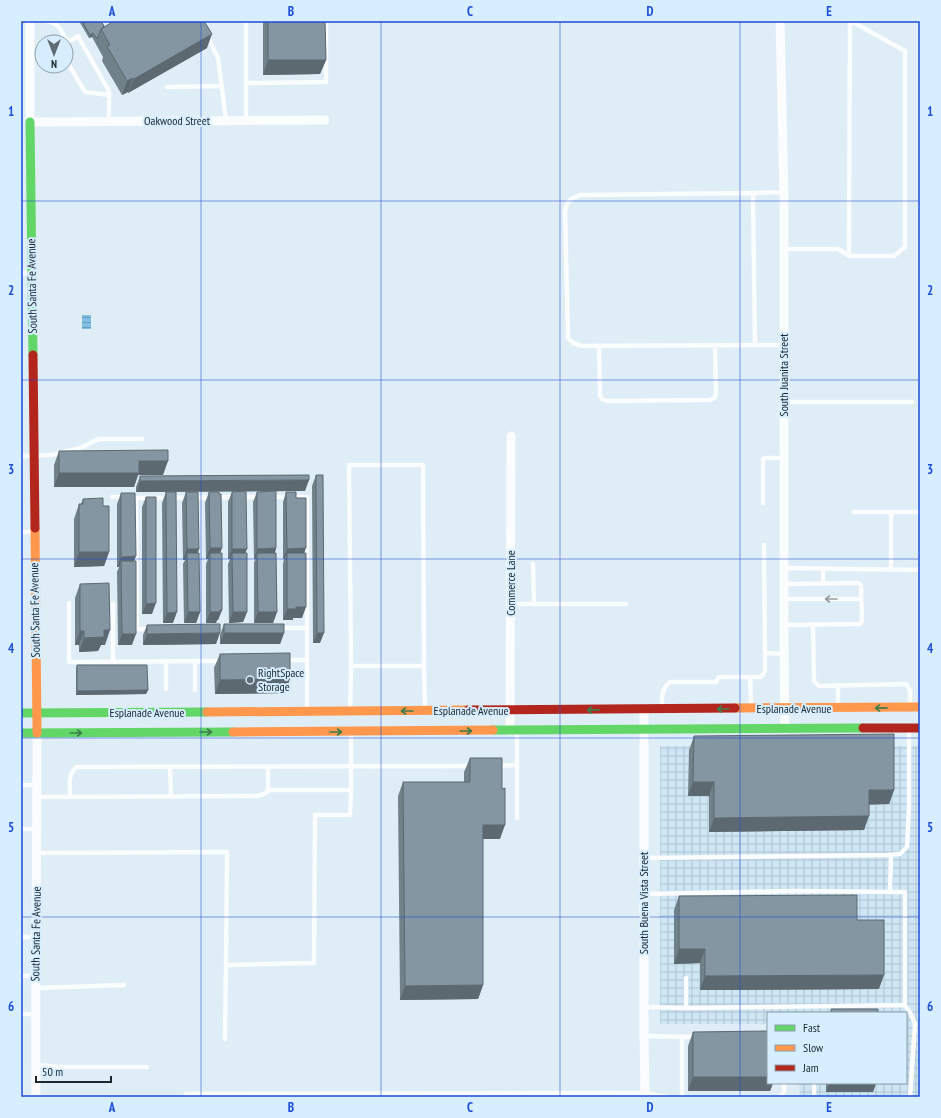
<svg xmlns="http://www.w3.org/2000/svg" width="941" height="1118" font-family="'PT Sans Narrow',sans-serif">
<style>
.industrial{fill:url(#industrial-grid)}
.water{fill:url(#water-rules)}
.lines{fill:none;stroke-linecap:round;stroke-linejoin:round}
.lane{stroke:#fafcfe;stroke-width:4.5}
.street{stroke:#fafcfe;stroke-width:9}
.fast{stroke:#63d668;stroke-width:9}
.slow{stroke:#ff974d;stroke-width:9}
.jam{stroke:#b3261e;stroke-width:9}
.wall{fill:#71818a}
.shaded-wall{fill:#5c6971}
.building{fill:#8396a1;stroke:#5c6971}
.oneway{stroke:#969ca0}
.oneway2{stroke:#3f7e4b}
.grid{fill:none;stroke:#1d4ed8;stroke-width:1;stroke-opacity:0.55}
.poi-dot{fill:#606c74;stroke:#d6eeff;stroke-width:1.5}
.labels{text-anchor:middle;stroke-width:4;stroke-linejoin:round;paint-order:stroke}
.street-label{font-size:12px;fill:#1b272e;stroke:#d6eeff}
.poi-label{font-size:12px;fill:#1b272e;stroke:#d6eeff;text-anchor:start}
.neatline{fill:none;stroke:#1d4ed8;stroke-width:1.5}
.grid-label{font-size:13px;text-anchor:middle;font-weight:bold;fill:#1d4ed8}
</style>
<defs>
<pattern id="industrial-grid" width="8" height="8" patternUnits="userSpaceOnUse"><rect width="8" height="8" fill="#cee5f4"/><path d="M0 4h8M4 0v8" fill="none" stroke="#b0c4d2"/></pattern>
<pattern id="water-rules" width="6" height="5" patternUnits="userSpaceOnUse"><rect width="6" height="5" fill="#80c0e6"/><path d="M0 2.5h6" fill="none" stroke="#689cbb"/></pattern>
</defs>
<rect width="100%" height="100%" fill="#dfedf6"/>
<path class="industrial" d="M660,746h260v351h-120l-1,-14h107v-70h-138v11h-108z"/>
<path class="water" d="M82,315h9v14h-9z"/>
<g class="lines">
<path class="lane" d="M45,21c13,0 16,10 23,21l10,-6 31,55v30
M246,21v99
M207,35l11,23 8,62
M66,60l19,32 24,3
M246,83l80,-1v-61
M167,87l54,-1
M784,192l-31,1 -172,2c-10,3 -14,5 -16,16l3,127 5,5 9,3 202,-1
M753,193l2,152
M784,249h54l11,7h45l11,-9v-196l-54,-30
M849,256l1,-235
M21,273h9
M599,346l1,49 2,4 5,2 103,-1 4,-2 2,-3 -1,-50
M784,402h128
M21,456l31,-1 28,-7 19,-9h43
M112,497h13
M271,497h36v212
M763,503v-44l2,-1h19
M854,512h37
M21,532h12
M764,545l1,108 19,1
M533,564l1,40
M784,568l136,2
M823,569v14
M891,569v-57h29
M784,584l75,-1 2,2 1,36 -2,3 -76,1
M784,599h77
M69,603v59l153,-1
M113,604v58
M511,604h115
M813,624l1,57 5,5 87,-2 4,6v16
M279,628h28
M152,629h-15l-1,-131 125,-1
M284,660h23
M166,661v28
M195,661v29
M351,666l-2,-201h74l1,201
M750,677l1,30
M838,685v21
M662,708c0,-11 -1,-19 8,-26h46l3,-5h42l4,-6v-18
M350,710l1,-44h73l1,43
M517,732v86
M496,766l21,-1
M170,767l1,29
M268,767v25
M21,785h16
M37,797l220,-1 7,-2 6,-4h81v-58
M70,797c0,-10 -3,-24 7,-30l396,-1
M21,829h16
M37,853l190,-1 -1,113 88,-2 1,-148h35l1,-25
M644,858l243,-3 13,-1 7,-7 2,-40v-78
M890,892l1,-37
M644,894l150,-3 111,1v113l-219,3
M21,937h15
M21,976h15
M36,988l88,-3
M905,1005l7,11 3,8 -5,73
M644,1007l42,1v-30
M21,1014h14
M644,1036l52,1
M682,1037v60
M225,1039l1,-74
M35,1065l25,2h87
M814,1083v14
M186,1097v-3l430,-1h29l22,4
M779,1097l5,-5v-9"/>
<path class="street" d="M30,21v101l295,-2
M780,21l4,175v458l1,75
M644,709v327l1,61
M510,731l1,-295
M36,1097c-1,-121 1,-243 1,-364"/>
<path class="fast" d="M30,122l3,233
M21,713l186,-1
M493,730l370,-2
M21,733l212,-1"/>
<path class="slow" d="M35,528l2,205
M735,708l185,-1
M207,712l261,-2
M233,732l260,-2"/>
<path class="jam" d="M33,355l2,173
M468,710l267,-2
M863,728h57"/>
</g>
<path class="wall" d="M79,21h22l3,5 103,22 -79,45v-1l-6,3 -20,-34 1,-4 -11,-20 -3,1z
M263,21h62l1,39 -6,14 -57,1z
M59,451l104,24h-25l-4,12h-80v-22z
M316,475l4,168h-7l-1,-157z
M140,476l165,15 -169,1v-5z
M166,492l7,131h-10l-1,-120z
M186,492l13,57 -1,4 2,59 -4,11h-12l-1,-59 2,-4h-2l-1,-57z
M209,492l13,56 -2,5 2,57 -4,10h-1l-1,3h-10v-59l2,-5h-2l-1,-56z
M232,492l13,61 2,59 -4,10 -14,1 -1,-59 2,-5h-2v-57z
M257,492l19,56 -1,5 2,59 -4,11h-19v-60l1,-4h-1l-1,-57z
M286,492l10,6 8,55 -2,65h-9v2h-10v-56l1,-5h-1v-57z
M121,493l13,68 -2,84h-14l-1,-73 2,-5h-2v-63z
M146,497l6,117h-10v-107z
M83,499l20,7 6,46 -5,14 -30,1v-48l5,-15h2z
M80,584l25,61h-4l-3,6 -19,1v-7h-4v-47z
M224,624l60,9 -4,11h-60v-9z
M147,625l69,19 -73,1v-10z
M220,654l65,39 -70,1 -1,-26z
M77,665l71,25 -2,4 -70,1v-26z
M694,736l200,54 -5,14h-20l-5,26 -155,2v-36h-21l1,-46z
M470,758l30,81h-17v146l-5,14 -78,1 -2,-204 5,-14h61v-10z
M679,896l200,93 -179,1v-27l-26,1v-54z
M693,1032l75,51h5l-3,8h-82v-45z
M826,1083h50l-3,9h-47z"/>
<path class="shaded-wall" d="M93,33l-1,4 -3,1 1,-3z
M212,34l-5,14 -79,45 6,-14z
M268,60h58l-6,14 -57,1z
M133,78l-5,14 -6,3 5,-14z
M139,461h29l-5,14h-25l-4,12h-80l5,-14z
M309,480l-4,11 -169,1 4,-11z
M210,548h12l-4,11 -8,-6 -2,6h-2z
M276,548l-3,11 -16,-6 -2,6h-1l3,-10z
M306,548l-4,11 -15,-6 -3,6h-1l4,-10z
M187,549h12l-4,10 -8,-6 -2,7h-2z
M232,549h15l-4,10 -11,-6 -2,6h-2z
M79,552h30l-5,14 -30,1z
M136,556l-4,11 -11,-6 -2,6h-2l4,-10z
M156,603l-4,11h-10l4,-10z
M296,607h10l-4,11h-9v2h-10l4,-11z
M220,610h2l-4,10h-1l-1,3h-10l4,-11z
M177,612l-4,11h-10l4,-10z
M188,612h12l-4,11h-12z
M233,612h14l-4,10 -14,1z
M258,612h19l-4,11h-19z
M104,630h6l-5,15h-4l-3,6 -19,1 5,-14z
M80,631h4l-5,14h-4z
M220,633l-4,11 -73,1 4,-11z
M224,633h60l-4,11h-60z
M317,633h7l-4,10h-7z
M122,634h14l-4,11h-14z
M290,679l-5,14 -70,1 5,-14z
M148,690l-2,4 -70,1 1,-4z
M693,782h21l-5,14h-21z
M869,790h25l-5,14 -25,1z
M869,816l-5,14 -155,2 5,-14z
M483,825h22l-5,14h-23z
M679,949h26l-5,14 -26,1z
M884,975l-5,14 -179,1 5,-14z
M483,985l-5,14 -78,1 5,-14z
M693,1077h75v6h5l-3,8h-82z
M829,1083h47l-3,9h-47z"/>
<path class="building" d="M88,21h13l3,5 -3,3 -4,10 -4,-6 -3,2 -7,-12z
M114,21h90l8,13 -78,45 -1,-1 -6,3 -20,-35 3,-1 -9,-16z
M268,21h57l1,39h-58z
M168,450v11h-29v12h-80v-22z
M309,475v5l-169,1v-5z
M316,475h7l1,158h-7z
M246,491l1,58h-15v-57z
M276,491v57l-19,1v-57z
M166,492h10l1,120 -10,1z
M186,492h12l1,57h-12z
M209,492h10v2h2l1,54h-12z
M286,492h10v6h10v50l-19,1z
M121,493h14l1,63 -15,1z
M146,497h10v106l-10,1z
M103,498v8h6v46h-30v-48h4v-5z
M187,553h12l1,59h-12z
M210,553h12v57h-2v2h-10z
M232,553h15v59h-14z
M257,553h19l1,59h-19z
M287,553h19v54h-10v2h-9z
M121,561h15v73h-14z
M109,583l1,47h-6v7l-20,1v-7h-4v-47z
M220,624v9l-73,1v-9z
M224,624h60v9h-60z
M290,653v26l-70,1v-26z
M77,665h70l1,25 -71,1z
M894,734v56h-25v26l-155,2v-36h-21l1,-46z
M470,758h32v31l3,-1v37h-22v160l-78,1 -2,-204h67z
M857,895v25h27v55l-179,1v-27h-26v-53z
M831,1009h47v4h-47z
M768,1031v46h-75v-45z"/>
<defs><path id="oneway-shaft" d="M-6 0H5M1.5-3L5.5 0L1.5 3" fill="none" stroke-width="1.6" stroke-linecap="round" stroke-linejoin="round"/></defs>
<use class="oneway" href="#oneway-shaft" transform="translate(831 599) rotate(180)"/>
<g class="oneway2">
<use href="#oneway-shaft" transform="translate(881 708) rotate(179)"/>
<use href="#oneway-shaft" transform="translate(723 709) rotate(180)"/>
<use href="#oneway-shaft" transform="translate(593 710) rotate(179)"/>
<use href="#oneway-shaft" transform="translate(407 711) rotate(180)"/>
<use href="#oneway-shaft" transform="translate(466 731)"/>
<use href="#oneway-shaft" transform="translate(206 732)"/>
<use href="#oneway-shaft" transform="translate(336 732)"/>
<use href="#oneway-shaft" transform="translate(76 733)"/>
</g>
<path class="grid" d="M201,21v1076M381,21v1076M560,21v1076M740,21v1076M21,201h899M21,380h899M21,559h899M21,738h899M21,917h899"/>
<circle class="poi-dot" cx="250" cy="680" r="4"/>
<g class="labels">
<g class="street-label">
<text x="177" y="125">Oakwood Street</text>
<text transform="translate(32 286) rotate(-91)" y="4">South Santa Fe Avenue</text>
<text transform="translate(784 375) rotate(-90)" y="4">South Juanita Street</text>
<text transform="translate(511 583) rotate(-90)" y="4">Commerce Lane</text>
<text transform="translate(35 610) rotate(-91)" y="4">South Santa Fe Avenue</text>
<text x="794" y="713">Esplanade Avenue</text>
<text x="471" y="715">Esplanade Avenue</text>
<text x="147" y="717">Esplanade Avenue</text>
<text transform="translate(644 903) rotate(-90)" y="4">South Buena Vista Street</text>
<text transform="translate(36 934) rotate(-89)" y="4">South Santa Fe Avenue</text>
</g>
<g class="poi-label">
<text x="258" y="677">RightSpace<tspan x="258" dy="14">Storage</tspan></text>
</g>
</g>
<rect width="941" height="1118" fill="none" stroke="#d6eeff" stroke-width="44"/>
<rect x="767" y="1012" width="140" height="72" fill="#d6eeff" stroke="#8b9eab"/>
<rect x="775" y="1025" width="20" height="6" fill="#63d668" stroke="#8b9eab"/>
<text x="803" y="1032" font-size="12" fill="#1b272e">Fast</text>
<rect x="775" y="1045" width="20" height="6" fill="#ff974d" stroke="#8b9eab"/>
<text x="803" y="1052" font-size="12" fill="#1b272e">Slow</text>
<rect x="775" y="1065" width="20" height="6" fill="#b3261e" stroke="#8b9eab"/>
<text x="803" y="1072" font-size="12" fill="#1b272e">Jam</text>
<g transform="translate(54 54) rotate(180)"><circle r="19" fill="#d6eeff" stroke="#8b9eab"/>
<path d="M0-3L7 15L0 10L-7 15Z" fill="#606c74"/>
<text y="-6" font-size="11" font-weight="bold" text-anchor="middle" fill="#1b272e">N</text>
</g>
<path d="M36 1076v6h75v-6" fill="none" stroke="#1b272e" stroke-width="2"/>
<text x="42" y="1076" font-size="12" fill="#1b272e" stroke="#d6eeff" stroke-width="3" paint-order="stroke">50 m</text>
<rect x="22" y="22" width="897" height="1074" class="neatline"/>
<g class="grid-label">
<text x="112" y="16">A</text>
<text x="291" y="16">B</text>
<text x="470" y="16">C</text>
<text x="650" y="16">D</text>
<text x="829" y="16">E</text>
<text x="11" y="116">1</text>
<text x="930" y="116">1</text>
<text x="11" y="295">2</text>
<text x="930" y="295">2</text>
<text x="11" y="474">3</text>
<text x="930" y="474">3</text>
<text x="11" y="653">4</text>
<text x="930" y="653">4</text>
<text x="11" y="832">5</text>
<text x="930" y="832">5</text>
<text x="11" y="1011">6</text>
<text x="930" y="1011">6</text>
<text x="112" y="1112">A</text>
<text x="291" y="1112">B</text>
<text x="470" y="1112">C</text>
<text x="650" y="1112">D</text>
<text x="829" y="1112">E</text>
</g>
</svg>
